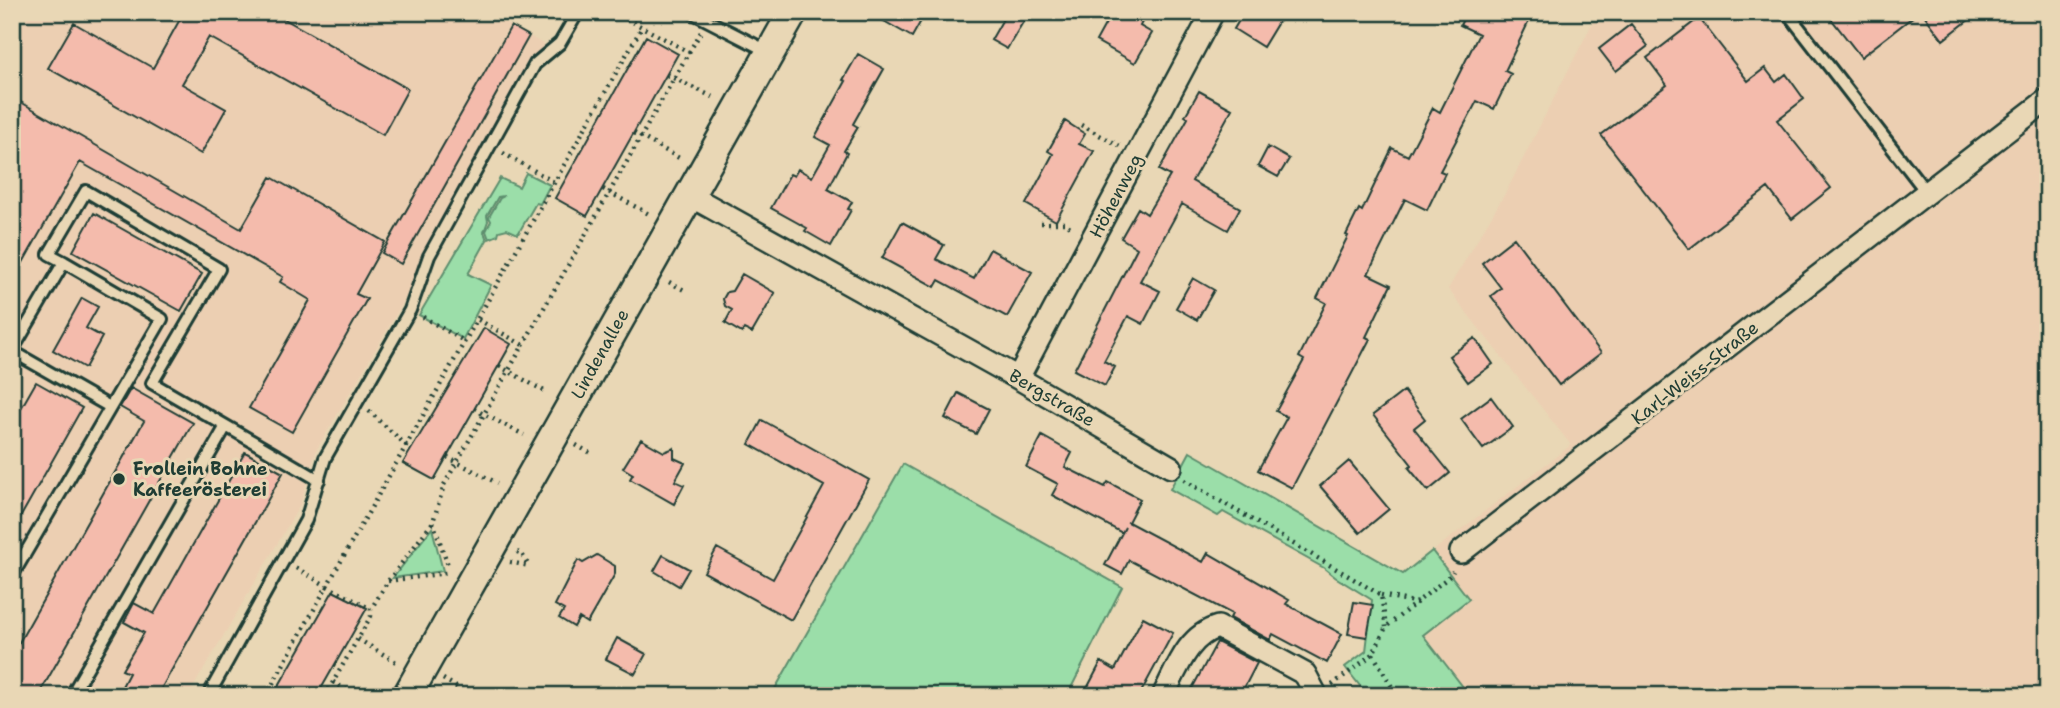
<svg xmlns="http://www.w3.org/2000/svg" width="2060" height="708" font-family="'Shantell Sans',sans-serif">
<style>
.built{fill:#eccfb2}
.green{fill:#9bdea9;stroke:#5d8e6e;stroke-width:2}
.building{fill:#f4bbac;stroke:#1f3d34;stroke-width:2}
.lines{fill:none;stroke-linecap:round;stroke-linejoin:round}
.service-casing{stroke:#1f3d34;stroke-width:16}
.minor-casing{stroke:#1f3d34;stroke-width:26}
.tertiary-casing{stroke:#1f3d34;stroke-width:33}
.path{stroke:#1f3d34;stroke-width:4.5;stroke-dasharray:2 5;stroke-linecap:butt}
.service{stroke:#e9d7b5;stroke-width:10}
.minor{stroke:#e9d7b5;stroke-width:21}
.tertiary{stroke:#e9d7b5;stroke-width:28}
.poi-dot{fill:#1f3d34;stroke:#e9d7b5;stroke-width:2.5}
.labels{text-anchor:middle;stroke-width:6;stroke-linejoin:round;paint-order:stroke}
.street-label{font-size:18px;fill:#1f3d34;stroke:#e9d7b5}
.poi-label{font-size:18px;font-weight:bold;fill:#1f3d34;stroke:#e9d7b5;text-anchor:start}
</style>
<rect width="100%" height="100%" fill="#e9d7b5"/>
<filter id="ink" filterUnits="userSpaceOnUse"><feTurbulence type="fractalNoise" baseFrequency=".0143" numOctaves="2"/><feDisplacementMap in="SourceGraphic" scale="14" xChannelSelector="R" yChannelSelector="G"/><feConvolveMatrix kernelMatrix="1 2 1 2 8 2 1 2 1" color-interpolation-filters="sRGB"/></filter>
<g filter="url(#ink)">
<path class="built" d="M30,12h457l58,33 -148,268 -80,136 -17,56 -112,191h-176v-652z
M1598,12h450v684h-578l-48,-61 -19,-61 168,-129 -123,-156 58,-97z"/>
<path class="green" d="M526,173l24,12 -10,19 -4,-1 -18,31 -11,-5 -8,2 -1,4 -9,4 -3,-8 5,-10 -2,-4 11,-19 4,-2 -6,1 -11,19 1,5 -4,11 3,8 -19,34 23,11 -28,54 -44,-24 81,-137 19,9z
M1190,452l213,122 29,-23 37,48 -46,36 47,61h-102l-23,-29 21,-16 6,-51 -37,-23 -11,-9 -101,-56 -5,4 -48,-27z
M903,464l219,123 -55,109h-296z
M432,528l11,43 -50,7z"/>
<path class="building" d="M184,12h88l136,77 -25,46 -174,-98 -27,47 44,25 -25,45 -153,-86 26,-45 79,45z
M868,12h58l-14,25z
M1007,12h22l-22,37 -16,-9z
M1112,12h12l18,10 -2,4 12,7 -17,30 -39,-22z
M1244,12h24l12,7 -17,28 -29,-18z
M1467,12h43l19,9 -24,50 6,3 -17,35 -17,-8 -37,70 5,2 -18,37 -22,-11 -37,75 23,11 -25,52 4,2 -78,149 -34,-18 29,-53 -11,-6 28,-51 -5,-3 27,-54 -9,-5 31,-62 -2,-1 13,-26 3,2 30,-63 16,8 25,-48 7,4 39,-78 -19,-9z
M1826,12h93l-58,45z
M1922,12h57l-36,28z
M1699,18l49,63 17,-13 11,14 10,-8 18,25 -27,21 54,68 -39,31 -24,-31 -79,61 -88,-114 66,-50 -20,-27z
M1631,24l17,22 -32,25 -17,-22z
M511,26l18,10 -128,228 -19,-11z
M646,36l32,18 -91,162 -32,-18z
M858,54l26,15 -31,55 5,3 -14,24 3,2 -19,36 24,13 -4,7 3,1 -20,36 -26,-15 2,-3 -36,-20 19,-34 4,2 4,-7 14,8 18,-32 -15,-8 31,-56 -3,-1z
M1199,91l33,18 -40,72 48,27 -12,22 -46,-26 -42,77 20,10 -17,33 -15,-8 -24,45 11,6 -10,19 -31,-16 63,-122 -16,-10 17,-30 9,6 23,-38 -11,-6 29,-52 -3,-2z
M12,97l229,132 30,-52 114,65 -29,52 11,5 -75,133 -43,-24 61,-108 -30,-18 3,-5 -203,-115 -68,120z
M1065,121l20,13 -6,10 15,7 -38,70 -30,-17 27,-50 -5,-3z
M1268,147l21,12 -11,18 -20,-11z
M94,213l108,61 -21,37 -108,-60z
M902,222l42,23 -8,14 38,20 16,-30 42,23 -25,45 -68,-37 -4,7 -53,-29z
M1514,238l87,115 -42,32 -68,-89 10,-8 -19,-25z
M742,274l33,19 -23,40 -8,-4 -2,4 -17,-10 7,-13 -7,-4 -2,-7 4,-7 5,-1z
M1193,278l21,12 -17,30 -21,-12z
M82,298l16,9 -12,21 16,9 -17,31 -32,-18z
M484,328l27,16 -77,136 -31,-17z
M1475,338l18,26 -25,18 -19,-26z
M36,382l46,26 -70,124v-108z
M131,388l62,35 -155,273h-26v-41l132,-234 -24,-14z
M1404,391l21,28 -11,9 36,45 -22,18 -19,-23 3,-3 -39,-50z
M958,393l31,16 -13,25 -31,-16z
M1491,397l22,30 -30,22 -22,-30z
M762,420l107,60 -78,140 -87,-48 13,-24 56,31 51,-93 -75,-42z
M1042,436l30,17 -7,14 40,20 3,-5 32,17 -12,23 75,40 5,-9 81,47 -3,4 56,30 -15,29 -54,-29 -3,6 -40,-22 2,-4 -103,-54 -7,14 -17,-9 20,-38 -3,6 -70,-38 6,-11 -32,-17z
M641,439l23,13 10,-4v10l11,5 -10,18 9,4 -10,19 -44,-25 3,-5 -10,-6z
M245,452l38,21 -126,223h-40l12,-23 -7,-3 22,-37 -20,-11 10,-19 20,11z
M1349,461l40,48 -29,24 -40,-47z
M597,555l18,11v8l-28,49 -8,-5 -5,9 -15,-9 5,-8 -9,-5 23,-45 5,3z
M663,555l26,14 -10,17 -25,-15z
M333,591l34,17 -50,88h-44z
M1354,602l19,3 -6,32 -19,-3z
M1143,617l30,16 -34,63h-56l18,-34 14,8z
M617,638l29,16 -11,20 -29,-15z
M1217,642l40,21 -17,33h-52z"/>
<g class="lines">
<g class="service-casing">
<path id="service" d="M691,12l78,40
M1787,12l140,181
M64,262l-15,-8 37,-63 133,78 -67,114 167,97
M12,351l52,-89 98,57 -150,257
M12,351l98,56
M71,696l155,-270
M208,696l98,-176 19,-62 85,-148 19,-54 106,-192 25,-21 18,-31"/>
</g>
<g class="minor-casing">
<path id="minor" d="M689,195l329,183 153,89
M1018,378l195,-366
M1461,552l587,-453
M1163,696c14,-27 24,-60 55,-69l87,47 10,19 -2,3"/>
</g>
<g class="tertiary-casing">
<path id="tertiary" d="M407,696l386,-684"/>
</g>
<path class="path" d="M689,52l12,-20
M667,75l48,23
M1081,125l39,21
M634,133l47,26
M503,153l51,29
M603,189l46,25
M1041,223h23l10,6
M669,282l15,8
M423,317l41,24
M523,345l166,-293 -47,-25
M499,366l49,27
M474,409l50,26
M369,411l38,35
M576,445l16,9
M447,457l50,26
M1184,480l197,115 5,32
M433,522l16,46
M517,552l5,2 7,12
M510,562l19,4
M296,568l31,18 315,-559 -28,-15
M388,581l58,-8
M1381,595l37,8
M358,639l38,23
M1373,654l22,38 6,4
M443,679l17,10
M333,682l23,14
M1332,685l41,-31 13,-27 65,-52 2,-4
M266,696l61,-110 44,23
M325,696l46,-80v-7l17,-28 45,-59 11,-37 79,-140 -46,-26"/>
<use href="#service" class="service"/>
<use href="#minor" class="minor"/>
<use href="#tertiary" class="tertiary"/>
</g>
</g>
<circle class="poi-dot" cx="119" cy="479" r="7"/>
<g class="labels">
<g class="street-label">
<text transform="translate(1116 196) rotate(-62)" y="6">Höhenweg</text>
<text transform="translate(600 354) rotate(-61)" y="6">Lindenallee</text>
<text transform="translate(1695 373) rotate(-38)" y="6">Karl-Weiss-Straße</text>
<text transform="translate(1052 398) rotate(30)" y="6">Bergstraße</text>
</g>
<g class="poi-label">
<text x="133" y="475">Frollein Bohne<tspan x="133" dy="21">Kaffeerösterei</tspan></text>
</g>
</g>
<rect width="2060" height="708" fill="none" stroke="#e9d7b5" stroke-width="42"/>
<rect x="21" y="21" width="2018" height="666" fill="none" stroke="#1f3d34" stroke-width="2.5" filter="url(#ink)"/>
</svg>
